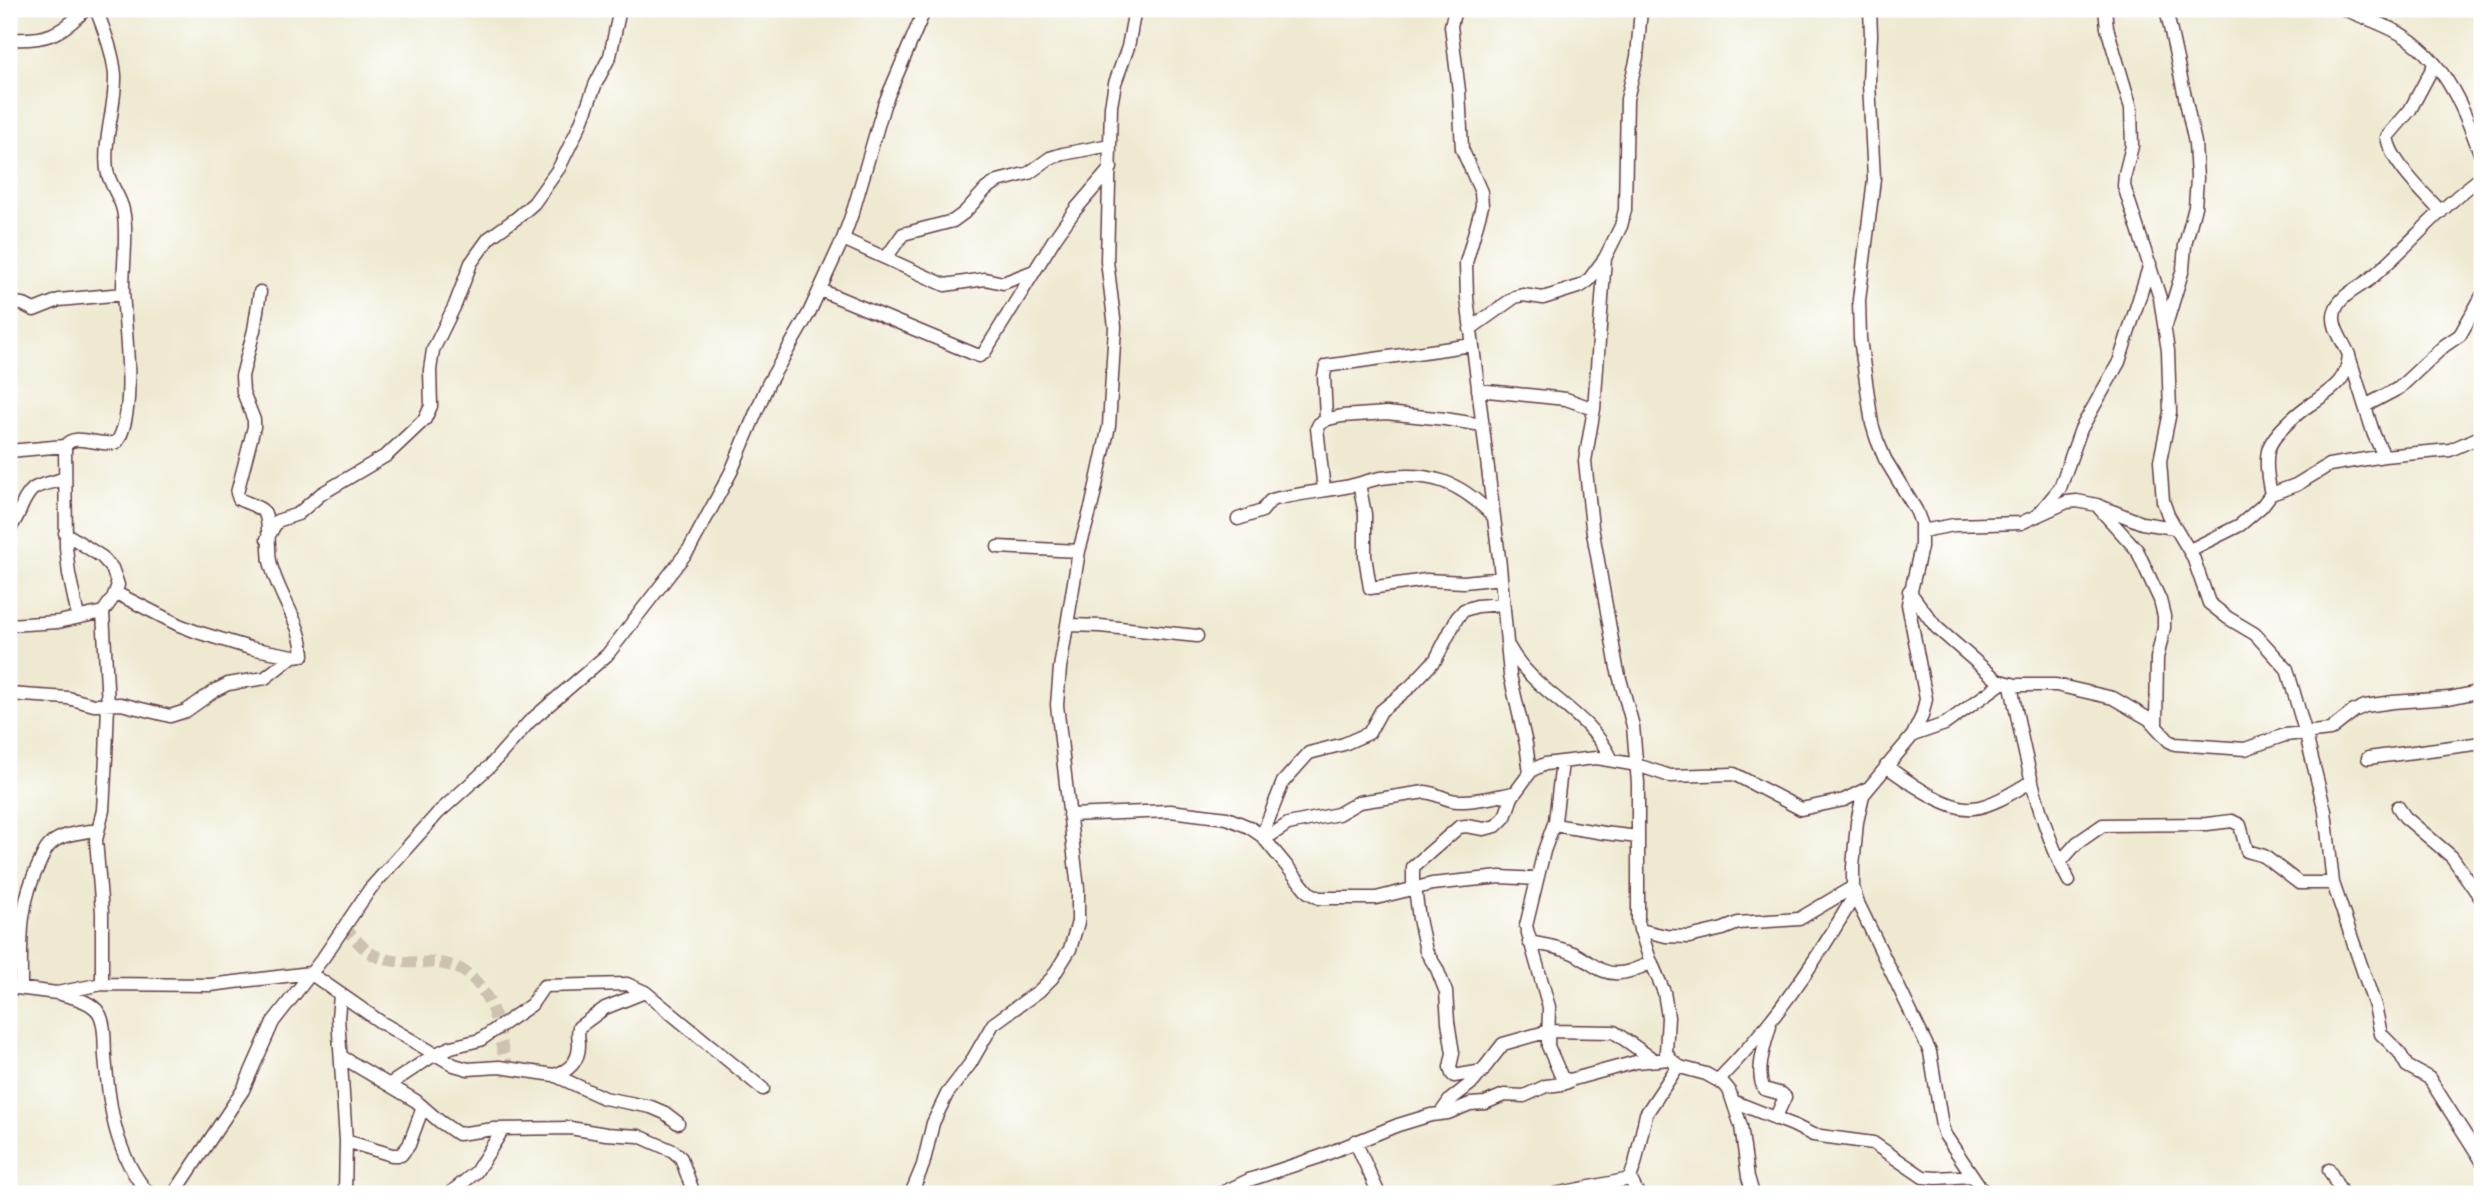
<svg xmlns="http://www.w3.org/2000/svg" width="2491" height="1203" font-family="Pangolin,sans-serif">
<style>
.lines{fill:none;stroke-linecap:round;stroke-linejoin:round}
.minor-tunnel{stroke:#cdc1af;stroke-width:12;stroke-dasharray:12 6;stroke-linecap:butt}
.minor-casing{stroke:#633d44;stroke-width:15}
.minor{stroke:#fff;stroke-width:12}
</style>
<rect width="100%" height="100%" fill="#fff"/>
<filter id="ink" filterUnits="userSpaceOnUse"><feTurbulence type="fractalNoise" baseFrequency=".0143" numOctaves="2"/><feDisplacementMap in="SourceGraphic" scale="14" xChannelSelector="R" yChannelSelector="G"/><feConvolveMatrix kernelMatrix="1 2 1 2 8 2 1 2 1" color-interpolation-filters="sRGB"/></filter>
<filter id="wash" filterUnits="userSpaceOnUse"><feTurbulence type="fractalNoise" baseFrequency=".00686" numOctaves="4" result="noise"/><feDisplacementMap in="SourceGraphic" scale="28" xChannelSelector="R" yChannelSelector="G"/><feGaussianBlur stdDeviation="1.57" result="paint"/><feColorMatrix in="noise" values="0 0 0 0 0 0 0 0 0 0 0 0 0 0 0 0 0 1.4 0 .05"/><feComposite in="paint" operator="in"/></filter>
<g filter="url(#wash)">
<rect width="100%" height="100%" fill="#eee9d0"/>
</g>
<g filter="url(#ink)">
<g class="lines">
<path class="minor-tunnel" d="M344,927c9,9 20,24 32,29 42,17 80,-12 110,40 13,22 13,48 22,72"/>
<g class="minor-casing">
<path id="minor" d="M1455,9l-4,17 8,65 3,58 19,43 1,14 -16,57 1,35 33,268 10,109 16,69 4,29
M1641,9l-4,48 -10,42 -2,111 -4,16 -16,32 -11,151 -9,52 7,66 25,141 16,58 5,57v139l11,35 15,35 4,25 -2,35 4,7 10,8 26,7 18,10 5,6 12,36 7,51 5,17
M1870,9l1,26 -2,48 5,96 -15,121 1,39 12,85 5,16 8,19 31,51 5,13v24l-13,57 18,95 -4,17 -9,19 -50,60 -6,27 -4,45v20l4,14 73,151 12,74 3,9 40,59
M2105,9l2,19 24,80 1,38 -7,28 -1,12 36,112 8,53 2,61 -10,49 3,40 5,14 25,42 16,46 19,15 27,16 32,35 18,62 20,80 8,72 42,123 6,28 18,18 8,14 22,12 53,83
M2344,9c20,9 41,15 60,27 42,26 63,79 78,123
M9,39c37,2 51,-4 77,-30
M2434,65l-24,45 -23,27c4,26 37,56 54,75
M843,239l102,46 40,-6 18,4 31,-12
M886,258l17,-24 50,-13 11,-8 22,-24 12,-8 31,-8 21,-15 13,-4 47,-9
M820,290l159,66 5,-3 71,-115 20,-28 36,-42
M9,302l13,2 12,6 25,-10 64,-6
M2166,325l17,-56 2,-24 10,-38 2,-29 -2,-35 -29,-134
M1470,329l45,-32 8,-2 20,3 38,-12 7,-5 17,-23
M2349,356l25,79 10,21
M1478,390l88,9 28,10
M2365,406l34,-18 45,-42 16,-11 22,-39
M1326,419l-2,-43 2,-10 146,-21
M9,451l56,-5
M1359,484l6,30v42l5,32 56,-8 38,2 37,-4
M1324,490l-7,-62 2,-4 9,-5 14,-3 44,-3 59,6 37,6
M2271,494c-3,-13 -6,-29 -3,-43 3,-15 30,-39 43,-47 20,-14 36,-22 38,-49 -5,-13 -19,-29 -14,-44 5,-16 24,-23 35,-32 39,-33 71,-73 112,-102
M2099,508l38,42 23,50 4,16v12l-7,30 -1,67
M2037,516l23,-28 21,-59 38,-67 31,-98
M1238,519l24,-8 8,-10 5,-2c23,-5 47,-8 70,-12 12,-2 24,-7 36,-9 49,-7 78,3 112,38
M9,529c11,-11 12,-30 24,-40 10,-7 22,-5 32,-12
M1922,531l32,-6 67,-2 46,-21 10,-1 20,4 45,18 32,5
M65,533l37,24 10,11 6,17 -5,13 -10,14 5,93 -2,52 -3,53 -7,30 6,72v72
M267,539l10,-18 21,-7 23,-20 66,-39 38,-36 6,-13 -1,-36 3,-20 22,-45 16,-42 18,-25 29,-21 16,-14 25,-35 21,-43 16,-42 14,-27 10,-47
M998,547l81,4
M2190,550l50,-25 22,-19 9,-12 25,-9 33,-20 55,-9 66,-6 32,-14
M1909,591l27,36 61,53 19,5h40l57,13 36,21 20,22 6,3 70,5 40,-14 45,-5 24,-19 11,-5 28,-4 56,-4 24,-5 9,-7
M116,593l63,32 18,7 53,16 43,8 10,-1c-1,-33 -26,-61 -33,-94 -2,-11 0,-41 -6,-49 -5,-6 -18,-9 -25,-13l-2,-6 17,-66v-7l-11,-28 -1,-16 12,-46 6,-38
M78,617l-9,-43 -3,-27 -1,-101c10,-15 35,2 52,-4 21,-32 7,-115 6,-153 0,-24 5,-57 0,-79 -3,-14 -14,-26 -16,-40 -4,-32 9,-63 8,-95 -2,-23 -11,-45 -19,-66
M9,625l49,-3 45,-10
M1069,625l31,1 97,10
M1509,647c25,46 81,65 103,113
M2011,685c13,67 26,135 58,196
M9,694l59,4 26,7 27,-1 49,12 16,-5 28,-20 14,-7 37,-6 28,-22
M1913,735l32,-11 57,-41
M2368,758l114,-15
M1562,762l-7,59 -11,30 -18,75 23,81 -1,39 14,32 8,2 66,-18 34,-3
M1886,766c20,14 61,45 87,42 20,-2 42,-17 59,-27
M2398,807l7,10 47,40 30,43
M1069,815l101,-4 57,7 22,9 13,9 46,56 11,6h57l56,-14 68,-7 37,2
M1554,825l50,8 34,4
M1262,836l21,-54 26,-29 35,-9 25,-11 12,-22 29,-24 26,-28 21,-41 7,-8 13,-4 26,-2
M1265,839l23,-15 50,-10 21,-12 66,-10c12,1 21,9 33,9 16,1 40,-5 56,-8
M2060,862l17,-19 26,-18 104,-1 25,-3 8,4 7,26 17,5 35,27h34
M1415,888l4,31 7,32 11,18 9,23 2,30 5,31 -3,14 2,7 2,2 29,-5
M1413,889v-22l46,-40 7,-1 18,3 12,-3 9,-9 7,-20 20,-27 13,-6 41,-5 11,-1 40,7 33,11 64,-2 67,35 43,-9 22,-11
M1640,930l26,6 23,1 34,-8 15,-6 61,-4 54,-32
M1529,942c15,3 30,5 44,11 16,7 27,22 46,20 11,0 22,-7 33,-10
M9,987l48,6 45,-9 108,1 100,-12 72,50 72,42 14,4 31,-2 55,8 50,23 47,9 14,6 13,10
M21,988c0,-47 -3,-83 19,-126 4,-9 7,-17 16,-22 12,-7 28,-8 42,-10
M61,994c13,4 30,7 38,19 7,12 5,30 6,43 4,50 10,99 44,138
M340,996l-2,21 8,124 -1,53
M1770,1026c-5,18 -15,46 -6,63l18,5 3,3 -10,22
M342,1057l74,44 23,20 19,13 36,-5 76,-1 36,6 33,2 34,15 8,7 13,36
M554,1075c15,-4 25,-14 25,-30 0,-7 -2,-11 0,-18l26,-19 40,-16
M1718,1080c55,-55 98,-118 136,-184
M390,1084l44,-29 17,-8 29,-7 51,-35 13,-19 83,-2 18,8 118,97
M1735,1102l58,23 20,10 60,8 50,34 14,1 35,-2
M1440,1114l10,-14 24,-19 29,-37 46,-13 65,1 40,28
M346,1141l46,14h9l8,-10 14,-38
M1355,1141l24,53
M2329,1170l13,24
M1630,1178l8,16
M174,1194l69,-104 30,-68 50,-64 47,-69 68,-76 52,-47 39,-44 78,-67 83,-107 41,-76 37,-88 41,-71 34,-74 11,-31 30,-103 41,-96
M449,1194l27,-22 27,-43
M911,1194l12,-29 10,-42 14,-29 23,-30 23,-40 46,-33 13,-13 18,-29 8,-27v-33l-21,-184 3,-37 19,-117 13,-47 17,-78 6,-99 -8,-66 4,-155 4,-23 13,-36 7,-38
M1220,1194l29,-14 70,-23 79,-32 33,-10 17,-2 22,-9 15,-1 19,-8 20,1 22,-10 17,-2 7,-3
M1555,1194l70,-14 5,-2 5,-14 11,-50 32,-48"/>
</g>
<use href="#minor" class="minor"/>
</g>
</g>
<rect width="2491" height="1203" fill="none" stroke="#fff" stroke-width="35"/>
</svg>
